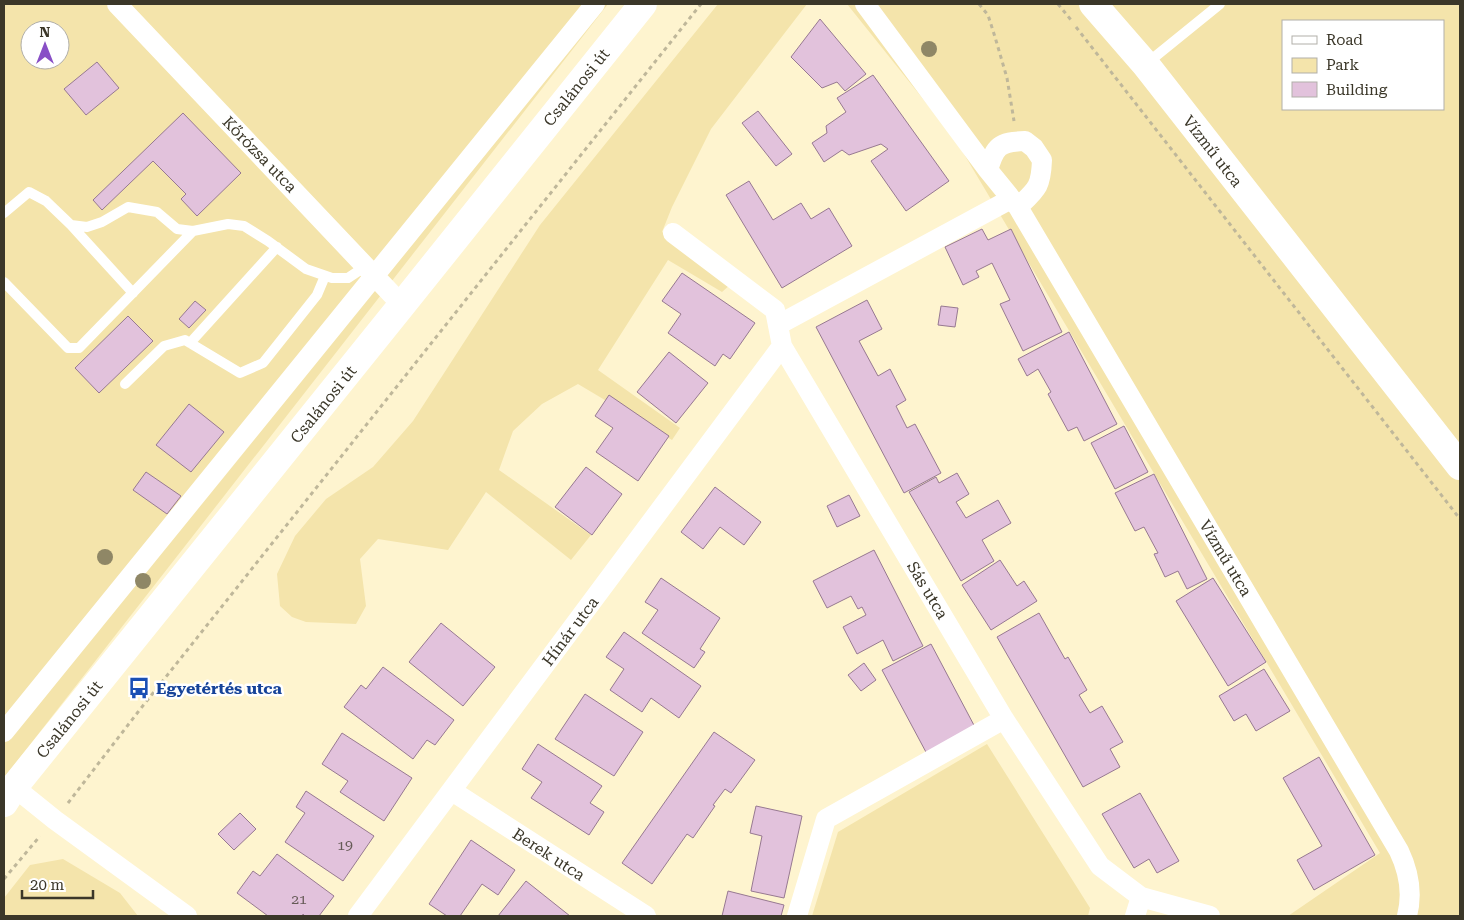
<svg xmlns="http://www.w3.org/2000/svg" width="1464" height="920" font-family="'Roboto Serif',serif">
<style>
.green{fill:#f4e4ab;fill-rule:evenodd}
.building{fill:#e2c2dc;stroke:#977991}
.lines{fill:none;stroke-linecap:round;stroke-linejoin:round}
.path{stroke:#bfb79a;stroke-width:3;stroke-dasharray:4 4;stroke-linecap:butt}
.lane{stroke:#fff;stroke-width:10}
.street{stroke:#fff;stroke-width:20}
.secondary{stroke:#fff;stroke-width:28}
.tree{fill:#8f8766}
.labels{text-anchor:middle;stroke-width:5;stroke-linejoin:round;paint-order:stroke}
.number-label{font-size:14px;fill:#655a56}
.street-label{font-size:16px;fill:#3b3729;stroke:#fff}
.transit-label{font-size:16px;font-weight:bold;fill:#164399;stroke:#fff;text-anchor:start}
</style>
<rect width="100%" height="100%" fill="#fef4cf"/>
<path class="green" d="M4,4h604l-604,774zM30,30h30v30h-30z
M718,4h89l-96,125 -39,78 -10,25 69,52 -9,8 -54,-32 -70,110 82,58 -8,12 -94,-56 -36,20 -29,27 -14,39 92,65 -20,25 -85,-68 -38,58 -70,-11 -18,20 6,47 -10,18 -50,-2 -14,-5 -12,-11 -3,-32 18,-38 31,-37 47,-32 40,-46 127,-196z
M847,4h613v912h-172l92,-63 -425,-714zM1283,21h160v88h-160z
M987,744l103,164 -2,8h-276l26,-84z
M63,859l57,34 18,23h-134v-18l26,-33z"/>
<path class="building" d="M820,19l46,55 -21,17 -8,-9 -15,6 -31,-31z
M97,62l22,26 -33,27 -22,-26z
M873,75l76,106 -43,30 -35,-50 17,-12 -7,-5 -32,11 -7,-5 -18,12 -12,-19 15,-10 -1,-7 20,-14 -9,-14z
M758,111l34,43 -16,12 -34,-43z
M183,113l58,60 -44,43 -16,-17 5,-5 -33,-33 -51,49 -9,-10z
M749,181l24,39 28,-17 10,16 18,-11 23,38 -70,42 -56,-93z
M982,229l6,11 23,-11 51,103 -39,19 -23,-47 10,-4 -18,-37 -16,8 3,6 -16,8 -18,-38z
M682,273l73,50 -25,36 -7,-5 -8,12 -47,-33 13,-19 -19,-13z
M867,300l15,29 -23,12 19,35 12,-7 16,31 -10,6 11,22 8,-4 26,49 -37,20 -88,-166z
M195,301l11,9 -17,18 -10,-9z
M941,306l17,2 -3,19 -17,-2z
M128,316l25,25 -54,52 -24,-25z
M1069,332l48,92 -33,17 -7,-14 -9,4 -20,-37 3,-2 -13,-23 -11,7 -9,-17z
M669,352l39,31 -32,40 -39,-31z
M609,395l60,41 -31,45 -42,-29 17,-24 -18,-12z
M189,404l35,28 -33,40 -35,-27z
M1124,426l24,46 -33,17 -24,-46z
M586,467l36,27 -30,41 -37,-28z
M146,472l35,24 -14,18 -34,-24z
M957,473l12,21 -13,8 10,16 32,-18 13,23 -29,17 12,21 -33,20 -52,-89 27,-15 3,6z
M1154,474l53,105 -20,10 -9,-18 -13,6 -11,-23 4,-1 -14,-26 -9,4 -20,-38z
M715,487l46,35 -17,23 -24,-18 -17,22 -22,-17z
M849,495l11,21 -23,11 -10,-21z
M874,550l49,96 -30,15 -10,-21 -26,14 -14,-27 23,-12 -4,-8 -4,2 -7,-13 -24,12 -14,-27z
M1000,560l17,26 7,-5 13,20 -46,29 -29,-45z
M661,578l59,40 -20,31 5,3 -11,16 -52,-35 16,-23 -13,-8z
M1213,578l53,84 -38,24 -52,-85z
M1039,613l26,46 3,-2 19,33 -8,5 11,18 12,-7 21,36 -13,7 10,18 -37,20 -86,-150z
M441,623l54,44 -32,39 -54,-44z
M624,632l77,54 -22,32 -28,-20 -9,14 -32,-22 14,-21 -18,-12z
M931,644l45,85 -49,25 -45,-84z
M864,663l12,17 -15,11 -13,-16z
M383,667l71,53 -19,25 -8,-5 -14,19 -69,-52 17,-22 5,4z
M1264,669l26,42 -34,20 -10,-17 -12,7 -15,-25z
M585,694l58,38 -29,44 -59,-37z
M714,732l41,28 -24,33 -6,-4 -12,16 2,1 -22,32 -6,-4 -35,50 -30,-21z
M342,733l70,45 -28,43 -44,-29 8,-11 -26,-17z
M538,744l64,42 -12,17 14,9 -15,23 -58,-37 11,-16 -20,-13z
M1319,757l56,98 -61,35 -17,-30 25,-14 -39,-68z
M306,791l68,45 -31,45 -58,-39 20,-29 -9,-6z
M1140,793l39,68 -22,12 -8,-14 -15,9 -32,-54z
M756,806l46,10 -18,82 -33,-7 11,-55 -12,-3z
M240,813l16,16 -22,21 -16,-16z
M471,840l44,30 -17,25 -16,-11 -22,32h-13l-18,-12z
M277,854l57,42 -15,20h-14l-2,-2 -1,2h-34l-31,-23 16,-22 7,5z
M526,881l44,35h-72z
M728,891l56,14 -3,11h-59z"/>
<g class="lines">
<path class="path" d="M979,4l9,11 7,22 12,41 7,43
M1058,4l13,16
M1076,27l384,492
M68,803l70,-91 563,-708
M4,879l36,-43"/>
<path class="lane" d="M1146,64l74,-60
M4,213l25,-21 17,9 25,24 16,2 15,-5 26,-15 29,5 20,17 16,2 35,-7 16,2 24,15 38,28 26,9h16l18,-12
M71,225l62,68
M4,282l64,66h11l114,-117
M190,343l87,-96
M125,384l39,-38 21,-6 55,33 23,-10 54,-68 8,-19"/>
<path class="street" d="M117,4l285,301
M865,4l123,166 30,37 381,644c10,21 14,42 8,65
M988,170c7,-24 11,-28 37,-29l9,7 8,12c-1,27 -5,29 -24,47
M673,233l102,77 7,36 222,373 96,147 41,31 69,19
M778,325l233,-126
M4,732l591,-728
M14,787l41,33 132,96
M452,791l194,125
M358,916l424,-570
M797,916l29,-97 178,-100
M1135,916l6,-19"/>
<path class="secondary" d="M1093,4l53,61 314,401
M4,803l10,-16 388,-482 241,-301"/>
</g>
<g class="tree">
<circle cx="929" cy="49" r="8"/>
<circle cx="105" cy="557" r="8"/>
<circle cx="143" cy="581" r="8"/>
</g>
<defs>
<g id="bus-bare" transform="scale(1.725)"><path d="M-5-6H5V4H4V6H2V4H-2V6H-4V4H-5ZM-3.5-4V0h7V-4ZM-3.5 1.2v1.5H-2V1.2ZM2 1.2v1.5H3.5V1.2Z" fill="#1a4fb4" stroke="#fff" stroke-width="2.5" paint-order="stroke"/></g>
</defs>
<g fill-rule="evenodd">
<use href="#bus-bare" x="139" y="688"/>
</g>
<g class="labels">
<g class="number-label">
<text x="345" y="850">19</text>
<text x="299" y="904">21</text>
</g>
<g class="street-label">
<text transform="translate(576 87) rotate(-51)" y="6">Csalánosi út</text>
<text transform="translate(1213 151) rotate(52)" y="6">Vízmű utca</text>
<text transform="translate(260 154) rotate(46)" y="6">Kőrózsa utca</text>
<text transform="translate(323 404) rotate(-51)" y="6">Csalánosi út</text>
<text transform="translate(1226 558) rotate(59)" y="6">Vízmű utca</text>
<text transform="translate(928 590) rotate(59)" y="6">Sás utca</text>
<text transform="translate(570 631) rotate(-53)" y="6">Hínár utca</text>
<text transform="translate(69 719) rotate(-51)" y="6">Csalánosi út</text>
<text transform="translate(549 854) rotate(33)" y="6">Berek utca</text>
</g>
<g class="transit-label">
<text x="156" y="694">Egyetértés utca</text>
</g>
</g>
<rect width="1464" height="920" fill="none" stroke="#3b3729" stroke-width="10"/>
<rect x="1282" y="20" width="162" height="90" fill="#ffffff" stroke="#b1afa9"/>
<rect x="1292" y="36" width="25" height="8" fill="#ffffff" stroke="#b1afa9"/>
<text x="1326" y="45" font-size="15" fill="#3b3729">Road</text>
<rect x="1292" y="58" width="25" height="15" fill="#f4e4ab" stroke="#b1afa9"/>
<text x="1326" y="70" font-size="15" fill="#3b3729">Park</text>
<rect x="1292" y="82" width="25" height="15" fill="#e2c2dc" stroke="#b1afa9"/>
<text x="1326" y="95" font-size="15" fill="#3b3729">Building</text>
<g transform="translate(45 45)"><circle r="24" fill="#ffffff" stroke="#b1afa9"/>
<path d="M0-4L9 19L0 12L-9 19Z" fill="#884fc6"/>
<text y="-8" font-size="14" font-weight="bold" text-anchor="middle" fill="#3b3729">N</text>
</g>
<path d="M22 890v8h71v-8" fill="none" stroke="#3b3729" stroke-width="2.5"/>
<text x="30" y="890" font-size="15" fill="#3b3729" stroke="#ffffff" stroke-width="4" paint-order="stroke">20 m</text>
</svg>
